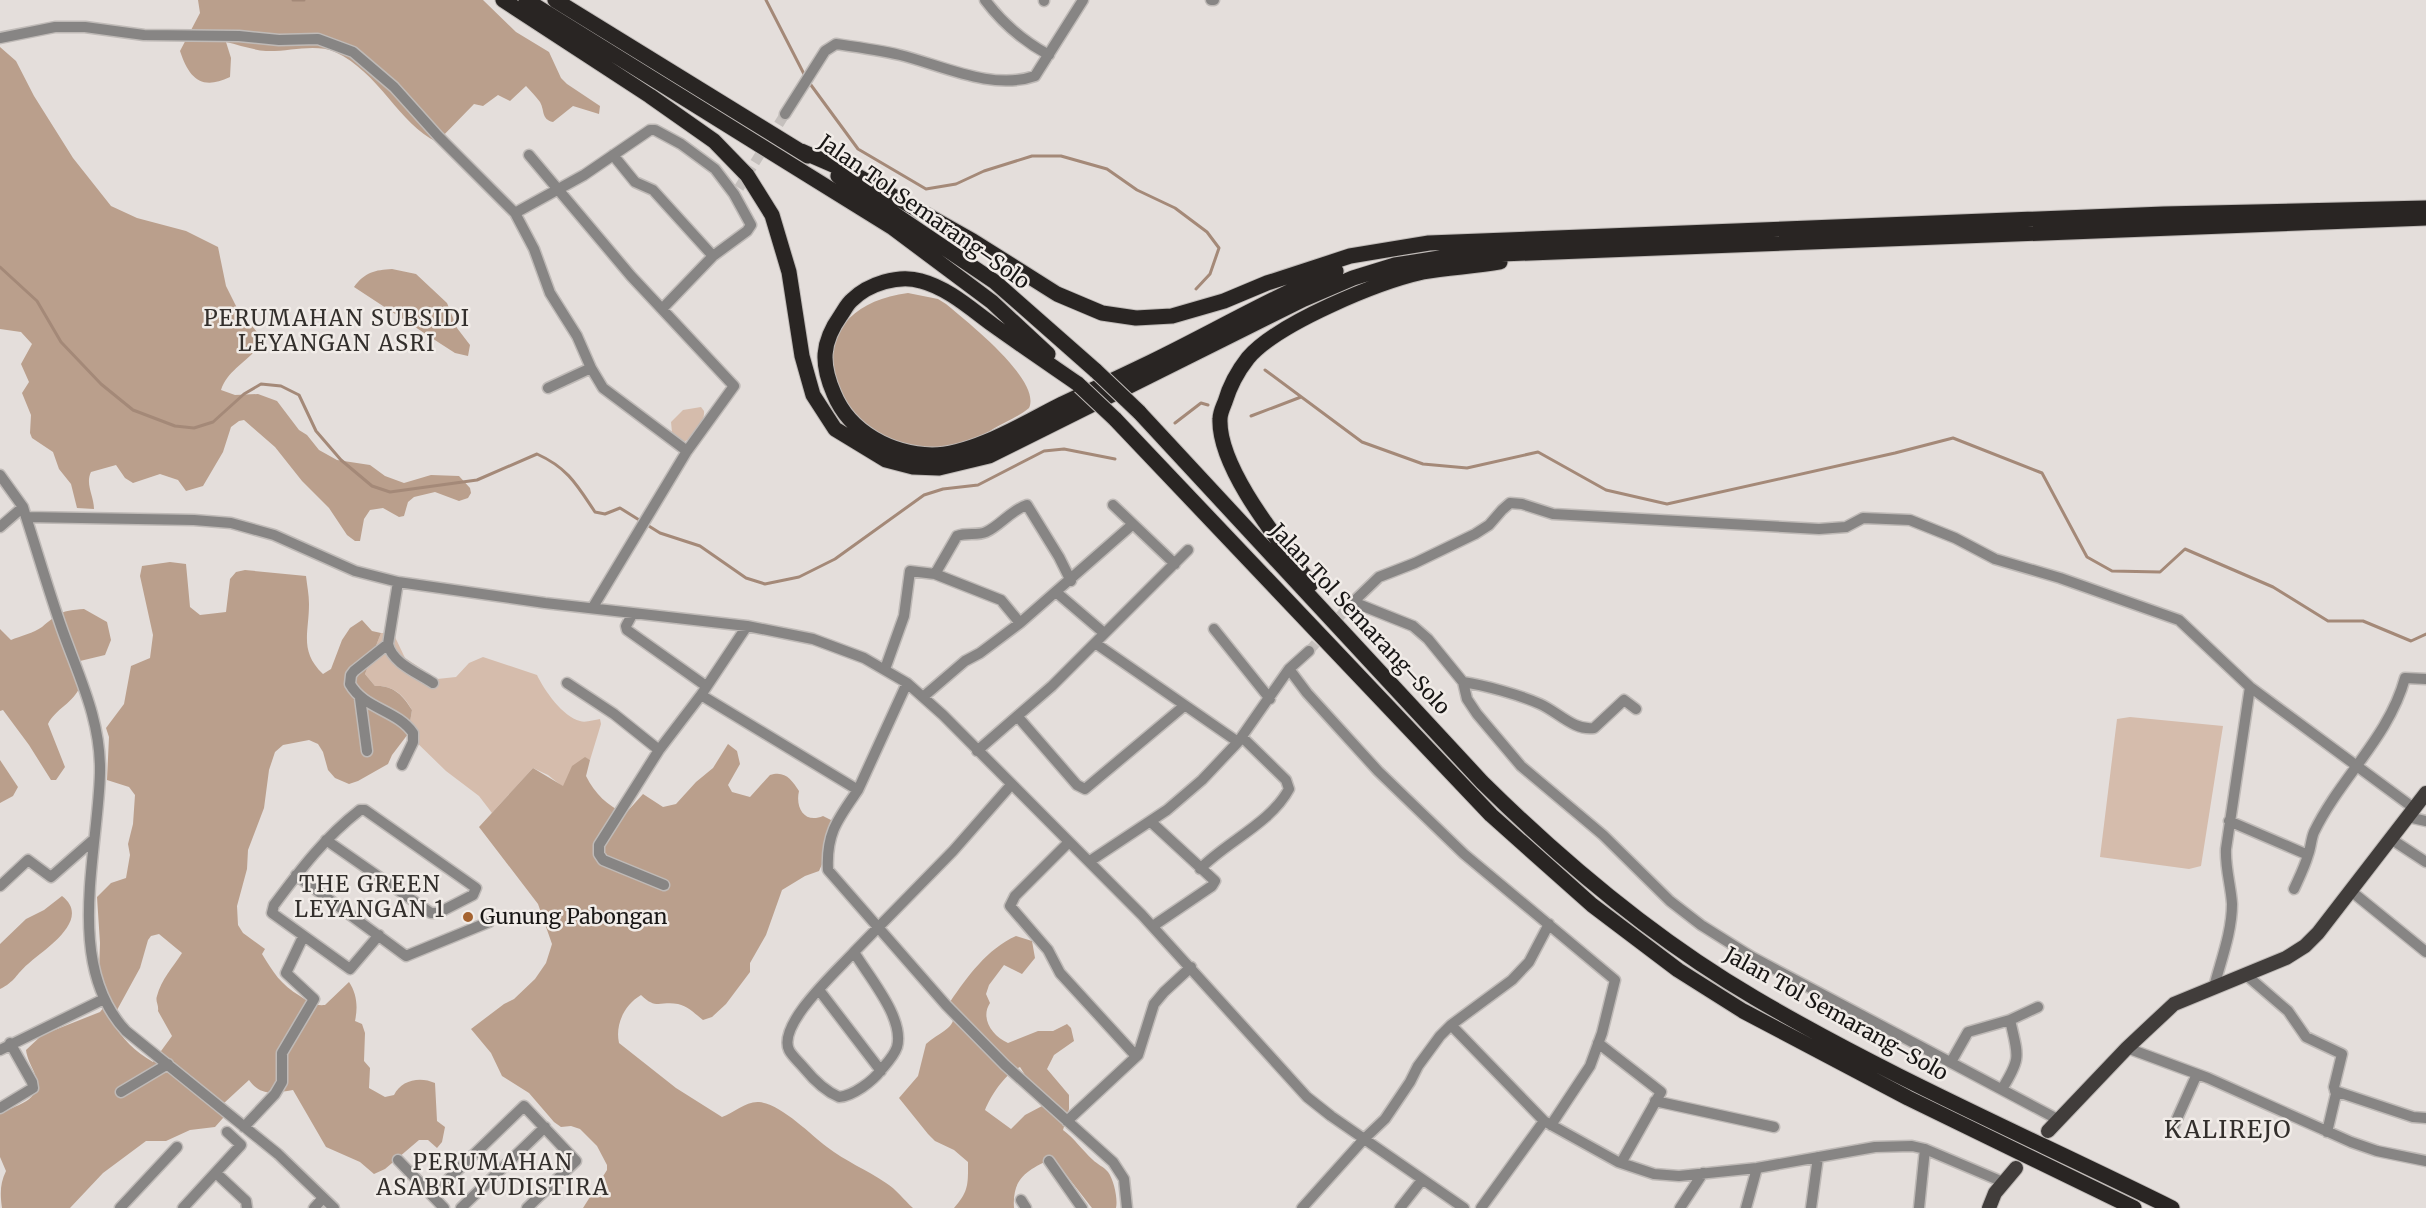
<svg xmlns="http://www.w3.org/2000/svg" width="2426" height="1208" font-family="Merriweather,serif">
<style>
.green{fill:#d5bcac}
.forest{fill:#ba9f8c;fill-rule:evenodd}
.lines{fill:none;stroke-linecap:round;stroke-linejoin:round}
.stream{stroke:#a48978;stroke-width:3}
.minor-tunnel{stroke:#c5c0bd;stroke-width:10;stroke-dasharray:10 5;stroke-linecap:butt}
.minor-casing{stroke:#bfbab7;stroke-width:13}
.major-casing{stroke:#bfbab7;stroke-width:16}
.highway-casing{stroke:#bfbab7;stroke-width:17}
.minor{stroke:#878584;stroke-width:10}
.major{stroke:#413d3b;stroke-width:14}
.highway{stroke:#292523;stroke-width:15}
.highway-bridge-casing{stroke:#bfbab7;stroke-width:17;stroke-linecap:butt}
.highway-bridge{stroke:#292523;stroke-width:15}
.poi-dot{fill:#a56330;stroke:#f1ece8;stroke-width:2}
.labels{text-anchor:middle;stroke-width:5;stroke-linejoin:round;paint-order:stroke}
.street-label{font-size:21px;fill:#181615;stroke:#f1ece8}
.poi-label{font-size:21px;fill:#181615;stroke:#f1ece8;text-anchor:start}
.neighbourhood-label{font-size:22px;letter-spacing:1.5px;fill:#332f2c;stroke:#f1ece8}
.quarter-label{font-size:24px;letter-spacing:1.5px;fill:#332f2c;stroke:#f1ece8}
</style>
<rect width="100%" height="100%" fill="#e4dedb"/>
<path class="green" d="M701,407l3,4c1,11 -10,26 -20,31l-12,-10 -1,-10 12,-12z
M381,633h8l6,4 10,21 32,21 19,-2 13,-14 14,-6 54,18c7,15 26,42 43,46 5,2 14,-1 20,-2l1,5 -11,36 -5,-2 -22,29 -15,-12 -15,-7 -41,45 -13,-17 -33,-25 -38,-37 4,-24c-8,-15 -19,-25 -37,-24l-10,-12z
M2130,717l93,9 -22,140 -12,3 -89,-12 17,-138z"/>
<path class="forest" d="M198,0h285l33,32 33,20 12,26 6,6 33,22 -1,8 -26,-8 -20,16c-12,-3 -8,-11 -13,-20 -4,-5 -9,-11 -14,-16l-16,15 -12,-6 -15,11 -9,-2 -37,38c-38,-18 -58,-70 -102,-90 -20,-9 -47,0 -69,-1 -13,-1 -27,-6 -40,-9l5,16 -1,19c-29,14 -41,1 -50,-26l20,-38z
M0,47l16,14 18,35 39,62 38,48 26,12 49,13 32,16 8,39 11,22 20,24 1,15c-11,15 -31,24 -37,43l14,5 23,-1 19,7 22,29 8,5 12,15 18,10 33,5 15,11 19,7 27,-8 28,1 11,12 1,5 -3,5 -9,3 -24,-9 -21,5 -6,5 -4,14 -5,1 -16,-9 -13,2 -6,9 -4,22h-5l-8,-6 -18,-27 -27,-27 -27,-34 -31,-27 -5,1 -8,6 -8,25 -20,34 -17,5 -8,-11 -18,-6 -27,9 -8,-5 -9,-13 -25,7c-6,12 3,24 3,37l-17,-1 -6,-24 -12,-15 -6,-17 -21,-14 -2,-5 1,-18 -9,-22 7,-11 -8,-18 11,-20 -11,-12 -21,-3z
M392,269l24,5 31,29 10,25 13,17 -2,11 -13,-3 -14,-9 -87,-57c11,-15 21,-17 38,-18z
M908,293l30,6 8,5c20,17 96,76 83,104 -11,9 -24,14 -36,21 -5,3 -10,7 -15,9 -20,7 -43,13 -64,10 -12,-2 -23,-8 -34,-14 -77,-42 -63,-130 28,-141z
M170,562l16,2 4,43 10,8 26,-3 4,-33 6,-7 9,-2 61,6c1,9 3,19 3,28 0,29 -10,47 14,70l8,-5 11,-29 8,-12 12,-8 10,11 9,2 -16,41 10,12c18,-1 28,9 37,24l-4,24 -16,21 -4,9 -30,17 -9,3 -14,-6 -7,-8 -5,-18 -5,-8 -9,-4 -26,5 -8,7 -6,18 -5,38 -16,42 -1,19 -10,37 1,19 5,8 22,16 -3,5c11,18 19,31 38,42 9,6 14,10 25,9l24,-23c8,12 9,25 6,39l7,3 3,9 -1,28 6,7 -1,20 16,9 9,-2c7,-15 26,-19 41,-12l2,38 8,6 -3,15 -5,6 -9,-8h-9l-34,29 -11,5 -14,-12 -34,-15 -33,-57c-19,3 -32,7 -44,-10l-26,24v14l-8,9 -25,3 -24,11h-20l-43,32 -33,35h-68c-2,-14 -2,-25 4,-37l-6,-14v-43c19,-11 45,-13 34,-42 -3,-7 -7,-14 -8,-22l16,-15 58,-23 9,-11 -10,-28 1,-30 -3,-46 14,-14 15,-5 4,-23 -2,-11 5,-20 2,-29 -6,-8 -22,-7 2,-43 -3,-9 18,-24 7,-38 19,-8 3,-23 -13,-59 2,-10zM159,934l23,19c-9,14 -21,27 -25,43 -2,5 2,9 1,15l14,25 -19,26c-19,-11 -30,-23 -42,-41l29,-53 8,-28 3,-4z
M84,609l23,13 4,18 -6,15 -25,6c0,8 2,18 0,25 -6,17 -25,23 -32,38l17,43 -9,13h-5l-22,-35 -26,-35 -3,1v-82l11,11c9,-4 23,-7 31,-13 18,-15 19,-16 42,-18z
M728,744l9,7 3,13 -12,21 4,7 18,5 20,-22c15,-5 22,5 29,16 -4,17 6,33 24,25l10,5 -6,32 -8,18 -14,5 -23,14 -16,45 -16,28v9l-24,32 -14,13 -9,3c-8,-6 -15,-14 -25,-16 -18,-3 -22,6 -37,-9 -17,10 -26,30 -22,48l57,45 46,29c12,-4 24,-16 37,-15 22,2 51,32 68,45 18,14 40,23 59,36 10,6 18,17 27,25h-330l24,-38v-5l-10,-19 -17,-17 -9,-3 -10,1 -7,-5 -25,-29 -27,-17 -11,-23 -20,-24 33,-25 10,-5 21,-20 11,-16 6,-19 -14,-40 -59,-77 54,-59 30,18 9,-20 13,-9 5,3 -4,16c9,18 21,29 39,38l18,-20 20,13 13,-3 20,-22 17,-14z
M0,760l18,27 -5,9 -13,7z
M62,896c31,24 -19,54 -34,68 -12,10 -13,18 -28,25v-45l26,-25 18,-9z
M1016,936l16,5 3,17 -13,16 -18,-9 -15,20 -3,9 4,9c-10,15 2,33 18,40l30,-12h15l14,-7 4,4 3,13 -20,14 -7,14 22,26v14l-6,21c12,9 19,20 30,30 4,4 11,7 15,12 6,8 10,27 8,36h-24l-39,-50c-25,12 -41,19 -39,50h-60c15,-17 14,-24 14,-46l-14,-12 -19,-9 -7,-7 -29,-36 19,-22 8,-32c17,-15 36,-16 24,-42 18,-26 37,-53 66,-66zM1020,1067l24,38 -19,10 -14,14 -26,-19c6,-15 20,-36 35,-43z"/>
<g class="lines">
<path class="stream" d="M293,0h11
M766,0l39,76
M808,81l50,68 68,40 30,-5 28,-13 48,-15h29l46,13 30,21 38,18 32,24 12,16 -9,26 -14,15
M0,267l37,34 24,41 40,42 32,26 42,16 19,2 19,-6 31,-28 17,-10 20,2 18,9 17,36 25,29 31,26 18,6 87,-12 60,-26c31,14 40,31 58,58l10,2 15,-6 40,25 40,13 46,32 19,6 34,-7 36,-18 89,-64 19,-6 35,-4 66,-34 20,-2 51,10
M1265,370l97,72 61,22 44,4 71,-16 68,38 61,14 228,-51 58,-15 89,35 45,84 25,14 48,1 25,-23 88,38 55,34h35l48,20 15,-7
M1251,416l50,-19
M1175,423l26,-20 7,2"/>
<path class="minor-tunnel" d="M739,188l46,-74
M1309,651l39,-44"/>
<g class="minor-casing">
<path id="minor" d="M985,0c18,24 38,41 64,55
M1211,0h3
M1044,1v-1
M0,38l55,-11h30l59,8 95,1 40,4 39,-1 35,13 41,35 44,49 77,77 19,36 16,44 27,43 14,32 12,20 84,63
M785,114l40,-63 11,-7c21,3 43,6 64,11 41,10 92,36 135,21l48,-76
M529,155l102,121 103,110 -47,65 -94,156
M613,155l22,27 18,8 60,66
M515,213l69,-38 66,-45h5l26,14 34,25 19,25 17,31 -4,6 -34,25 -51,53
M548,388l43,-20
M0,475l23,32 3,10 168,3 37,3 43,12 81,36 43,11 147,21 202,23 66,13 51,19 43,25 36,32 199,200 165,182 24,19 133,92
M1113,505l62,59
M26,517c12,37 23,75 36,112 17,48 39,91 38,144 -2,80 -36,192 26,258l152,123 56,54
M0,527l23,-20
M935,574l22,-38c10,-4 20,0 29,-4 15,-7 25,-22 41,-27l32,52 12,24
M398,582l-10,62c4,19 30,29 45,39
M1056,592l48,41
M1353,602l60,24 15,13 35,43 4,17 10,15 44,52 82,69 67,66 31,24 51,32 307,163
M1348,607l31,-30 36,-14 60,-29 14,-9 13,-15 8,-7 12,1 31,10 266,15 27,-2 17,-9 47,2 45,18 40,21 65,19 119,42 71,67 165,122
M633,613l-7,13 1,4 79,56
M1214,629l56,70
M1095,643l143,99
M388,644l-34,27 -3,4 -1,9c14,25 47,26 63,49v9l-11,23
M885,669l19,-53 6,-45 25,3 66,26 19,23
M1289,669l18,24 71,78 86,83 151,126 -13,53 -12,33 -39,59
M1463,682c21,3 57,13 77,22 18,8 34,27 54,24l30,-28 12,9
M567,683l47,31 45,36
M701,695l157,95 49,-107
M923,697l42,-36 15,-8 40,-30 113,-99
M360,698l7,53
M1018,717l59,68 8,4 99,-83
M977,751l75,-65 136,-136
M858,790c-20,29 -32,43 -30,80l118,135 59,60 108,97 11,17 3,29
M2408,817l18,4
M2229,821l79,34
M1151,822l64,59 -3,5 -59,40
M2391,839l35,23
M326,840l105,73h7l35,-18 3,-7 -111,-78h-5c-35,27 -60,60 -86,95l-2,8 78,56 29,-34
M1069,842l-54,54 -5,10 38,44 12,23 76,83
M1090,861l77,-51 35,-30 36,-38 51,-73 20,-18
M1200,869c26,-27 71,-46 89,-80l-3,-9 -44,-43
M296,875l110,81 83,-34
M664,885l-61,-25 -4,-6v-9l60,-95 42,-55 46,-69
M0,886l28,-26 23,17 41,-36
M2294,889c5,-11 11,-23 14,-34 3,-8 3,-16 6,-23 26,-54 75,-95 91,-154l21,1
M2351,891l75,61
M854,952c-16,18 -77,72 -65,98 3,6 10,12 15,18 9,11 21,23 35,29 14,-1 34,-16 42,-27 6,-7 13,-14 16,-23 8,-29 -29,-71 -43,-95l99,-101 58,-66
M2245,974l43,37 18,26 36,17 -8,33 2,7 -9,38
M2214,987c7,-27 18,-55 18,-83 -1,-18 -7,-36 -6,-55l24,-162
M819,990l62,81
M1451,1025l93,96 74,41 36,12 25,2 78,-8 118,-21 37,-1 13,3 78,33
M1598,1043l63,49 -40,71
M2127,1048l81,30 143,64 26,9 49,10
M0,1050l104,-51
M1951,1062l17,-30 42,-12
M2002,1089c20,-32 16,-33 8,-69l28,-13
M2335,1091l78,26 13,1
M121,1092l47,-28
M1655,1101l119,26
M0,1108l33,-20 -1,-6 -22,-39
M1067,1121l71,-66 16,-51 10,-12 27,-25
M244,1127l31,-33 7,-12v-29l32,-54 -28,-26 17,-36
M2172,1130l25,-56
M398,1160l46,48
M1049,1161l33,47
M216,1173l30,28 1,7
M432,1195l92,-89 52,55 -49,47
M1021,1200l5,8
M120,1208l57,-61
M183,1208l58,-63 -14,-13
M314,1208l9,-10
M461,1208l84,-81
M1302,1208l62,-69 21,-20 25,-37 8,-16 22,-30 11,-11 61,-45 17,-18 20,-38
M1400,1208l22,-28
M1481,1208l63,-87
M1680,1208l23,-35
M1746,1208l11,-40
M1811,1208l7,-51
M1919,1208l6,-59"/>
</g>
<g class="major-casing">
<path id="major" d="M2048,1131l79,-83 47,-44 112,-46 19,-12 13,-13 108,-140
M1989,1208l6,-15 21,-25"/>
</g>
<g class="highway-casing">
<path id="highway" d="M503,0l147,96 64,45 33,34 25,40 17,57 13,84 11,39 22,34 51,31 27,7 26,1 50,-12 315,-157 49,-21 42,-13 57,-9 974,-38
M526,0l367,228 99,74 56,52
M555,0l253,156
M801,151l53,23 119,67 84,53 45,19 34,5 36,-2 52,-15 43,-18 83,-27 79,-13 735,-29 262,-6
M838,176l157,106 101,89
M1078,384c-29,-20 -57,-39 -85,-59 -22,-16 -45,-37 -72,-44 -22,-7 -53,3 -69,19 -5,4 -8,11 -11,15 -20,28 -20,49 -7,79 16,39 58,60 98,61 41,0 94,-33 130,-51 30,-14 60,-28 89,-42 62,-30 121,-65 185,-91
M1139,412l343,370c83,82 172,157 273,216 134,79 278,141 417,210
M1115,419l376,396 101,90 86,65 65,41 165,87 226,110
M1311,584c-29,-39 -93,-115 -91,-165 0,-6 3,-12 5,-17 5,-17 12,-30 23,-44 30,-35 130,-76 175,-86 25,-5 51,-5 77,-10"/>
</g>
<use href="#minor" class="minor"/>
<use href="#major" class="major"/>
<use href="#highway" class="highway"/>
<g class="highway-bridge-casing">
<path id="highway-bridge" d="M1096,371l43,41
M1080,386l35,33"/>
</g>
<use href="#highway-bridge" class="highway-bridge"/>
</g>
<circle class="poi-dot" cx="468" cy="917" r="6"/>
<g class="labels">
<g class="street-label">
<text transform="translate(924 212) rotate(35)" y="7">Jalan Tol Semarang–Solo</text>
<text transform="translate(1360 619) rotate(47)" y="7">Jalan Tol Semarang–Solo</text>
<text transform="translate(1836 1014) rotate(29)" y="7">Jalan Tol Semarang–Solo</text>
</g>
<g class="poi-label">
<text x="480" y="924">Gunung Pabongan</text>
</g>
<g class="neighbourhood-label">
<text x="337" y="326">PERUMAHAN SUBSIDI<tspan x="337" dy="25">LEYANGAN ASRI</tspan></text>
<text x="370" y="892">THE GREEN<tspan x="370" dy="25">LEYANGAN 1</tspan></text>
<text x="493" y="1170">PERUMAHAN<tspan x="493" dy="25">ASABRI YUDISTIRA</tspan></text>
</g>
<g class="quarter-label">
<text x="2228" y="1138">KALIREJO</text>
</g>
</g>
</svg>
